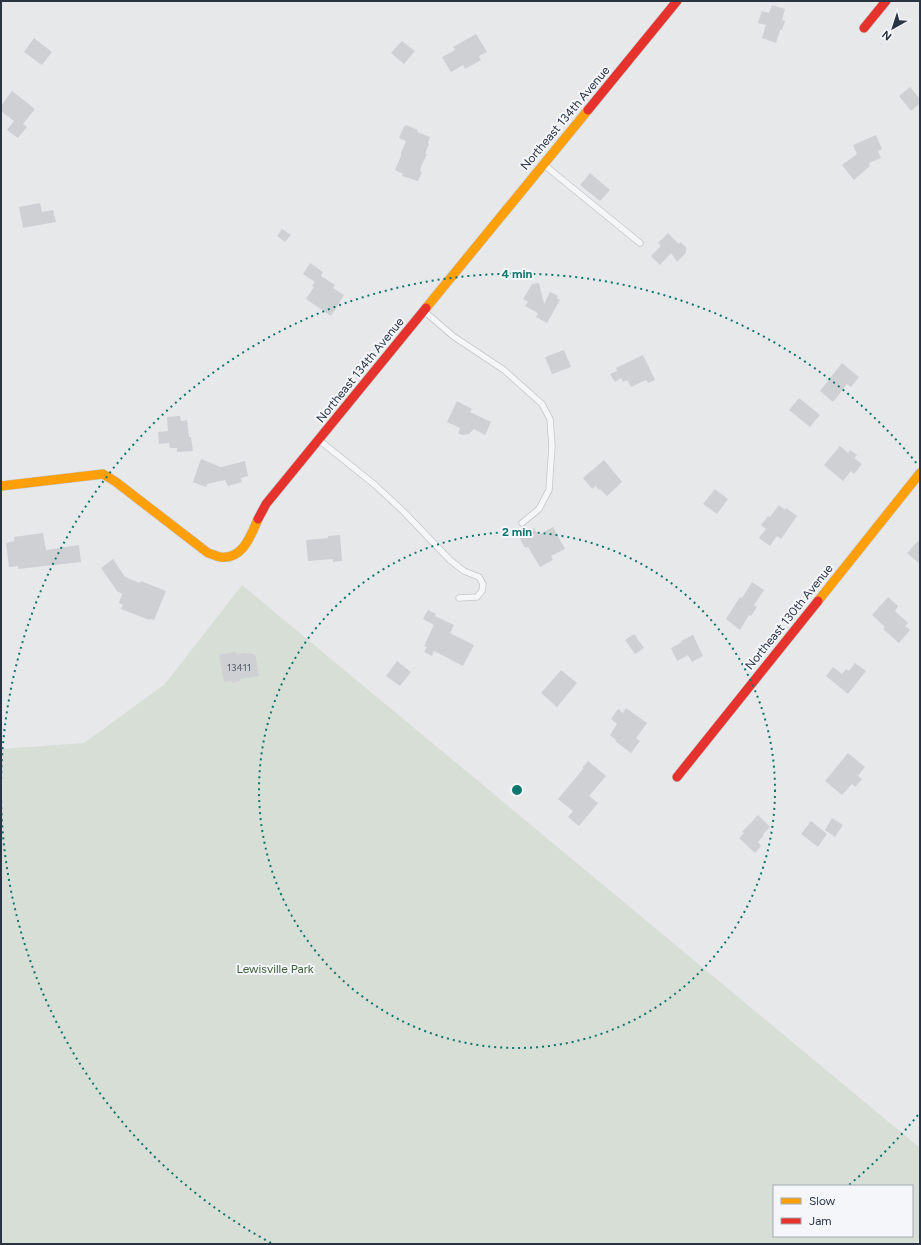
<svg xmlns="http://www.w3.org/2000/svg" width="921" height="1245" font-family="Figtree,sans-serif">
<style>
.green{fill:#d6ded6;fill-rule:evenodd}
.building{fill:#ced0d3}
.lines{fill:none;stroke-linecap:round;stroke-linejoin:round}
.lane-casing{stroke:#c4c6c8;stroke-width:7}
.slow-casing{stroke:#c4c6c8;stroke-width:10}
.jam-casing{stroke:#c4c6c8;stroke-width:10}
.lane{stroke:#f5f6f7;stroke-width:5.5}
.slow{stroke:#ff9f0a;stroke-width:9}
.jam{stroke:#e5322d;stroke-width:9}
.ring{fill:none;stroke:#0f766e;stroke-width:2;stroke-dasharray:2 4}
.labels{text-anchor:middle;stroke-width:4;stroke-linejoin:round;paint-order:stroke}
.number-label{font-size:10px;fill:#545c69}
.street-label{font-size:12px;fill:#2b3445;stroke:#f4f6f9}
.park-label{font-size:12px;fill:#3f6138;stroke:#f4f6f9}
.centre{fill:#0f766e;stroke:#f4f6f9;stroke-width:2}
.ring-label{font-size:12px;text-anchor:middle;font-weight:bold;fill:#0f766e;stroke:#f4f6f9;stroke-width:4;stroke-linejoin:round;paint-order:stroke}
</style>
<rect width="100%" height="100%" fill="#e6e8ea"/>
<path class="green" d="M242,585l678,563v90l-5,6h-914v-495l83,-6 81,-59zM774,1186h138v50h-138z"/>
<path class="building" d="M772,5l13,4 -3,11 3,1 -3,9h-2l-4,13 -14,-5 4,-13 -8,-2 4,-12 7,2z
M476,34l11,18 -8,4 2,4 -16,9 -2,-4 -12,7 -9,-15 13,-7 -2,-3z
M34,38l18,14 -10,13 -18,-13z
M402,41l13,10 -11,13 -13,-11z
M910,87l10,12v4l-9,8 -12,-15z
M12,91l23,18 -12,15 4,3 -9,11 -11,-8 7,-9 -13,-10v-5z
M406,125l12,5 -1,2 13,5 -2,6 1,1 -4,10h2l-6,13 -1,4 2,1 -4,9 -16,-5 1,-2 -8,-4 6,-14v-3l5,-12 -7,-3 5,-12 1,1z
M876,135l6,14 -4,2 3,7 -12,5 1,3 -16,14 -12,-15 15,-11 -4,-9z
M590,173l20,17 -10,11 -20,-16z
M40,203l2,9 11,-2 3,12 -33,6 -4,-21z
M282,229l9,6 -6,7 -8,-6z
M668,233l11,11 1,-2 6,5v4l-1,3 -8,8 -6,-9 -11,12 -9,-9 10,-10 -3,-3z
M310,263l13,9 -2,4 14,9 -2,3 11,7 -13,21 -25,-17 8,-12 -2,-1 3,-4 -12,-8z
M539,283l5,21 6,-12 8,4 -1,2 3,2 -13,23 -11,-6 2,-4 -13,-7 3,-4 -5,-3 9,-15z
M564,350l7,17 -19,7 -7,-17z
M643,355l12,25 -7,3 -2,-3 -15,7 -4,-7 -4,2 -2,-4 -6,4 -5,-8 7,-3 -1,-3z
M842,363l17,14 -8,10 -4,-3 -14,18 -13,-11z
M799,398l21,17 -10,12 -21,-17z
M457,401l15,8 -2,3 21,10 -6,13 -11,-6 -5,5 -7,1 -4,-2 2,-5 -13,-6z
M180,416l1,5 6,-1 2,17h2l2,14 -16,1v-4h-7l-1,-5 -10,1 -1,-12 10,-1 -1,-14z
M840,446l8,7 2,-3 7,5 -3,3 8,6 -8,10 -3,-3 -8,10 -19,-16z
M201,459l20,8 24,-6 3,15 -7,2 1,4 -14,4 -3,-6 -18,4 -1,3 -13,-5z
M604,460l18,22 -15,14 -7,-7 -1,1 -3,-4 -4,3 -9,-11z
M715,489l13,10 -11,15 -14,-10z
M779,505l6,5 1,-2 11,8 -16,23 -4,-3 -7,10 -11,-8 7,-9 -5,-4 7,-9 2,1z
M553,527l12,22 -14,7 2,4 -13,7 -12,-20 -3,1 -6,-11 15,-9 4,7z
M43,533l3,17 33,-5 2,17 -63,7v-3l-9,1 -3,-24 8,-2v-4z
M340,535l2,26 -9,1v-3l-25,2 -2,-21 22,-2v-2z
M920,539v25l-13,-11z
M113,559l12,18 15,6 1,-2 25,10 -12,29 -4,-1 -1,1 -28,-11 2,-4 -4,-2 3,-9 -5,-3 -16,-23z
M752,582l12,8 -10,15 3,2 -6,9 -2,-1 -9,15 -14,-11 14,-22 2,1z
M888,597l10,9 -3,5 13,12 -3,3 5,4 -11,13 -16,-14 2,-2 -13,-12z
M428,610l8,4 -1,2 19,9 -4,8 24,12 -11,21 -29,-15 -2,5 -8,-4 3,-5 -3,-1 10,-21 -11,-6z
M634,634l10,14 -9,6 -10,-14z
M693,635l10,21 -11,6 -4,-7 -11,6 -6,-13 11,-6 -1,-1z
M236,652v2l10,-1v1l5,-1v1h4l4,22 -19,3v2l-8,2v-2l-8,1 -5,-27z
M397,661l14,11 -11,14 -14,-10z
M855,663l11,8 -18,23 -22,-18 7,-9 9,7 4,-5 3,2z
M561,670l16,13 -20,24 -16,-14z
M626,708l21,15 -11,15 4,3 -9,12 -16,-12 1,-1 -6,-5 7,-11 -6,-5 7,-10 5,4z
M848,753l17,14 -7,9 4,3 -7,8 -3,-3 -10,11 -17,-14z
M588,761l18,15 -17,20 9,7 -19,23 -11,-9 5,-6 -15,-12 25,-30v-2z
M758,815l12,12 -7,7 1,1 -6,7 3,4 -6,7 -16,-15 5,-5 -2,-1z
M832,818l11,7 -8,12 -10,-7z
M811,821l16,13 -9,13 -17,-13z"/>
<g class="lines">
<g class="lane-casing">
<path id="lane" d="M543,164l97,79
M424,311l29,25 51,34 38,34 8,15 2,27 -3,44 -10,19 -17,14
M319,440l56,45 28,26 47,49 14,11 15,6 4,7 -1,7 -5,6 -18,1"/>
</g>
<g class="slow-casing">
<path id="slow" d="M426,308l162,-198
M1,486l102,-12 13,8 92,71c4,1 8,3 12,4 23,3 31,-22 38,-38
M818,601l102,-128"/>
</g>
<g class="jam-casing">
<path id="jam" d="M864,28l22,-27
M588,110l89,-109
M258,519l8,-15 160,-196
M677,777l141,-176"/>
</g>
<use href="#lane" class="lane"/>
<use href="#slow" class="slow"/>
<use href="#jam" class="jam"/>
</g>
<g class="ring">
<circle cx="517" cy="790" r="258"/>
<path d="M918 1115A516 516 0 0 1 849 1185M271 1243A516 516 0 0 1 1 795M1 785A516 516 0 0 1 918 465"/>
</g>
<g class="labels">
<g class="number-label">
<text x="239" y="671">13411</text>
</g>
<g class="street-label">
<text transform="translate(565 118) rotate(-50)" y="4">Northeast 134th Avenue</text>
<text transform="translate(360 370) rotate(-51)" y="4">Northeast 134th Avenue</text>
<text transform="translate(789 617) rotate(-51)" y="4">Northeast 130th Avenue</text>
</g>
<g class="park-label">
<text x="275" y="973">Lewisville Park</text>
</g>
</g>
<circle cx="517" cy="790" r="6" class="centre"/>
<g class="ring-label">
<text x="517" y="278">4 min</text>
<text x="517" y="536">2 min</text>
</g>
<rect width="921" height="1245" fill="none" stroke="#2b3445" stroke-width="4"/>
<rect x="773" y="1185" width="140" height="52" fill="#f4f6f9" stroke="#a4a8b1"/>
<rect x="781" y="1198" width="20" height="6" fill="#ff9f0a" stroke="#a4a8b1"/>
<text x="809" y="1205" font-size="12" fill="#2b3445">Slow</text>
<rect x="781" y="1218" width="20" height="6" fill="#e5322d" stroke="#a4a8b1"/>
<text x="809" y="1225" font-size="12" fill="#2b3445">Jam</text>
<g transform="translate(893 28) rotate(219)" stroke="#f4f6f9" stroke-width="3" paint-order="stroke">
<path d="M0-3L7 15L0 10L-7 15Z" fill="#2b3445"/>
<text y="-6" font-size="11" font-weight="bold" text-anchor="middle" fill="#2b3445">N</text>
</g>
</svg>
